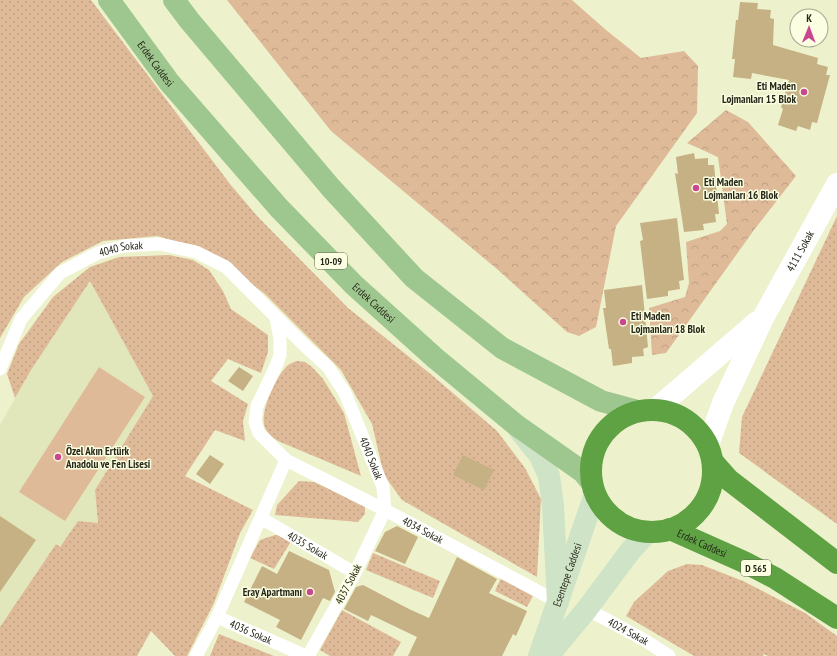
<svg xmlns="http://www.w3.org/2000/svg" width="837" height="656" font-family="'PT Sans Narrow',sans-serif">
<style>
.built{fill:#e2e7bb}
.grass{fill:url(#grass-dots)}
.forest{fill:url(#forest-crowns)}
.park{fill:#dfba99}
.building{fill:#c5b183}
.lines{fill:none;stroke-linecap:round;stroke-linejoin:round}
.lane{stroke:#fff;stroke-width:13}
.street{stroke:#fff;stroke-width:22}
.secondary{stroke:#cfe3c7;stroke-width:22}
.primary{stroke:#9ec78f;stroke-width:22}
.highway{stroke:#5ea244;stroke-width:22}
.poi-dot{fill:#c84790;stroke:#fbfee0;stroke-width:1.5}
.labels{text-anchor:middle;stroke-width:3;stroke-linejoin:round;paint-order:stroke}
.shield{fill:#fbfee0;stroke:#666855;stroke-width:1}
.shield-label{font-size:10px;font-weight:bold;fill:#262719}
.street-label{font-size:11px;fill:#262719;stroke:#fbfee0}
.poi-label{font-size:11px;font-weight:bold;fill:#262719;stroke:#fbfee0;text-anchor:start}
</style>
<defs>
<pattern id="grass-dots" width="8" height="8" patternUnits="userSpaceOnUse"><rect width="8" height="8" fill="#dfba99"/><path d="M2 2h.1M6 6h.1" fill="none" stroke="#bfa083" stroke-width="1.8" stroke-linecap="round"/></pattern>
<pattern id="forest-crowns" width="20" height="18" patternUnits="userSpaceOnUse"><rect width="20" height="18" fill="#dfba99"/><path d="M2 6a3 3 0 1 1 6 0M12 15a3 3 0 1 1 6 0" fill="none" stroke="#bfa083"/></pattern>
</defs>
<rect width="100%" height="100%" fill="#edf2cc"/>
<path class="built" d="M90,281l63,115 -58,94 3,33 -20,-2 -18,26 -4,-3 -56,83v-202l31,-55z"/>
<path class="grass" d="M0,0h91l139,184 28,33 90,91 85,68 64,55 28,37 16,31 -4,78 -135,-77 -18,-25 -12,-51 -31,-54 -76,-76 -57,-43 -51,-15 -54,5 -41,21 -38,35 -24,41z
M837,216v308l-98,-71 3,-36z
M169,255l24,5 16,10 14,21 8,18 37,26v17l-7,21 -33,-14 -17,22 37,23 -5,17 2,20 -30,-11 -30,46 68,34 -13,23 -26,70 -27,53h-12l-24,-25 -14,25h-137v-29l56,-83 4,3 18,-26 20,2 -3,-33 58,-94 -63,-115 -59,89 -16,28 -8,-24 12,-30 34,-47 37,-30 29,-10z
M297,361l8,1 7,5 11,12 10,16 11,18 17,63 -83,-35c-5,-3 -9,-6 -12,-11 -9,-15 10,-54 22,-65 3,-2 6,-3 9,-4z
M299,481l15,1 51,23v9l-7,8 -83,-7 2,-10z
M275,535h11l6,5 -18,29 -24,-11 10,-18z
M373,553l67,28 -7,17 -67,-28z
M687,564l15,1 41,16 62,32 32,23v20h-69l-4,-2 -1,2h-69l-68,-40 8,-14 34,-31z
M501,578l33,16 -7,13 -32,-16z
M342,610l59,32 -8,14h-63l-10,-6z
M219,634l55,22h-64z"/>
<path class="forest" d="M227,0h345l34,30 35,28 43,-7 14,15 -1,47 -81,113 -20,101 -17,9 -12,-4 -70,-63 -166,-138z
M726,110l22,12 48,54 -42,54 -88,123 -14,2 -3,-47 36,-11 4,-14 -3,-41 34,-11 7,-7 -9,-67 -31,-14z"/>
<path class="park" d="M99,367l46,30 -80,124 -46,-29z"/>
<path class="building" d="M740,2l18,1 -1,6 14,1 -1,8 4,1 -1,26 45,13 -1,6 11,3 -2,8h4l-13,48 -5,-1 -2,8 -12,-4 -2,5 -18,-6 5,-16 -2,-2 8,-27 -37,-7 -1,6 -18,-2 2,-18h-3l4,-39h2z
M694,153l1,6 13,-1v7h6l5,49h-4l1,8 -13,2 1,6 -20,2 -9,-59 3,1 -2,-17z
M677,218l7,62 -5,1 1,8 -12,2v5l-21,3 -7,-58 3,-1 -3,-17z
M642,285l6,62 -5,2 1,7 -12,1v6l-19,3 -2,-17h-2l-6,-41h3l-2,-18z
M239,367l14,9 -10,15 -15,-10z
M210,455l14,9 -14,20 -14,-10z
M463,455l31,15 -10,20 -31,-15z
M0,516l36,24 -36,52z
M397,526l21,11 -13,27 -30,-13 10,-19z
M289,551l40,19 6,22 -5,9 -7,-3 -22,42 -25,-13 4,-7 -36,-18 18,-36 15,8z
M457,557l40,22 -8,14 38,18 -11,25 -3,-2 -11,22h-94l9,-19 -46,-22 -3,6 -24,-12 12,-22 7,-2 46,24 20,9z"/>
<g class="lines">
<g class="lane">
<path id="s1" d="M276,318l4,21v16l-4,11 -19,40 -2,16 4,11 27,27 99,50 173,92"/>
<path id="s2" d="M0,369l21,-50 39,-46 38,-20 26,-7 36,-2 36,8 30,15 80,80 22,20 17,26 38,94 2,23 -30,63 -47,83"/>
<path id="s3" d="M261,518l94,55"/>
<path id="s4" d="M587,609l59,32 23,15"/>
<path id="s5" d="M217,617l89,39"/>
<path d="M196,656l21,-39 69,-157"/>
</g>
<g class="street">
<path d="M655,410l102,-88"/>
<path id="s6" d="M708,445l15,-42 40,-85 74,-134"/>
</g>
<g class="secondary">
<path d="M520,431l20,25 9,20 4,30 5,96"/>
<path id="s7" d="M539,656l56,-162"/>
<path d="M548,656l39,-47 44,-59 17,-18"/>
</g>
<g class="primary">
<path id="s8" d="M109,0l60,82 110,126 75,77 81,73 81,67 67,47 9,11"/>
<path d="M174,0l15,20 142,168 83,90 88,70 99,53 37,10"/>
</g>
<g class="highway">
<circle cx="652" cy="471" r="61"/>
<path d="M713,462l16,18 108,83"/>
<path id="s9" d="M670,529l74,33 31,16 62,40"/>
</g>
</g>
<g class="poi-dot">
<circle cx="804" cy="92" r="4"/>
<circle cx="696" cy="188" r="4"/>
<circle cx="623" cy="322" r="4"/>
<circle cx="58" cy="457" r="4"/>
<circle cx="310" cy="592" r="4"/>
</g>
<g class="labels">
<g class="shield">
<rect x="315" y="253" width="32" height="16" rx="3"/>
<rect x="741" y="560" width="30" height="16" rx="3"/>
</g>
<g class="shield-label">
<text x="331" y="265">10-09</text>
<text x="756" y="572">D 565</text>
</g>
<g class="street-label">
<text dy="4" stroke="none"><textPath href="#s8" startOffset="79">Erdek Caddesi</textPath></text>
<text dy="4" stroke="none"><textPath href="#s2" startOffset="181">4040 Sokak</textPath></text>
<text dy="4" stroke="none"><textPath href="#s6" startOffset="215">4111 Sokak</textPath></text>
<text dy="4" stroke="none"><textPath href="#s8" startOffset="403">Erdek Caddesi</textPath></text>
<text dy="4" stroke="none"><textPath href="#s2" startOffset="535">4040 Sokak</textPath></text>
<text dy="4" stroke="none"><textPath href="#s1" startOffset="313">4034 Sokak</textPath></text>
<text dy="4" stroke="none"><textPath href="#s9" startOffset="35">Erdek Caddesi</textPath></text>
<text dy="4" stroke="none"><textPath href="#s3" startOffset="54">4035 Sokak</textPath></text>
<text dy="4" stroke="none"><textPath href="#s7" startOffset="86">Esentepe Caddesi</textPath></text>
<text transform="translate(348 584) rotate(-62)" y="4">4037 Sokak</text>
<text dy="4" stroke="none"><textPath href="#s5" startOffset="37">4036 Sokak</textPath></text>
<text dy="4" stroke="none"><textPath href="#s4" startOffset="47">4024 Sokak</textPath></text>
</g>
<g class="poi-label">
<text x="796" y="90" text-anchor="end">Eti Maden<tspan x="796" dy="13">Lojmanları 15 Blok</tspan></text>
<text x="704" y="186">Eti Maden<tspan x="704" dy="13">Lojmanları 16 Blok</tspan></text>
<text x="631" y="320">Eti Maden<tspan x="631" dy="13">Lojmanları 18 Blok</tspan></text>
<text x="66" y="455">Özel Akın Ertürk<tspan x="66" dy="13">Anadolu ve Fen Lisesi</tspan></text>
<text x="302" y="596" text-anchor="end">Eray Apartmanı</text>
</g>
</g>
<g transform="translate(809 28) rotate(1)"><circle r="19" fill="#fbfee0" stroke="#a6a890"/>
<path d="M0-3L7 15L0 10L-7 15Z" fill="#c84790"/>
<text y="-6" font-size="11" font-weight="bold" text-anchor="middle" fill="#262719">K</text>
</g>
</svg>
